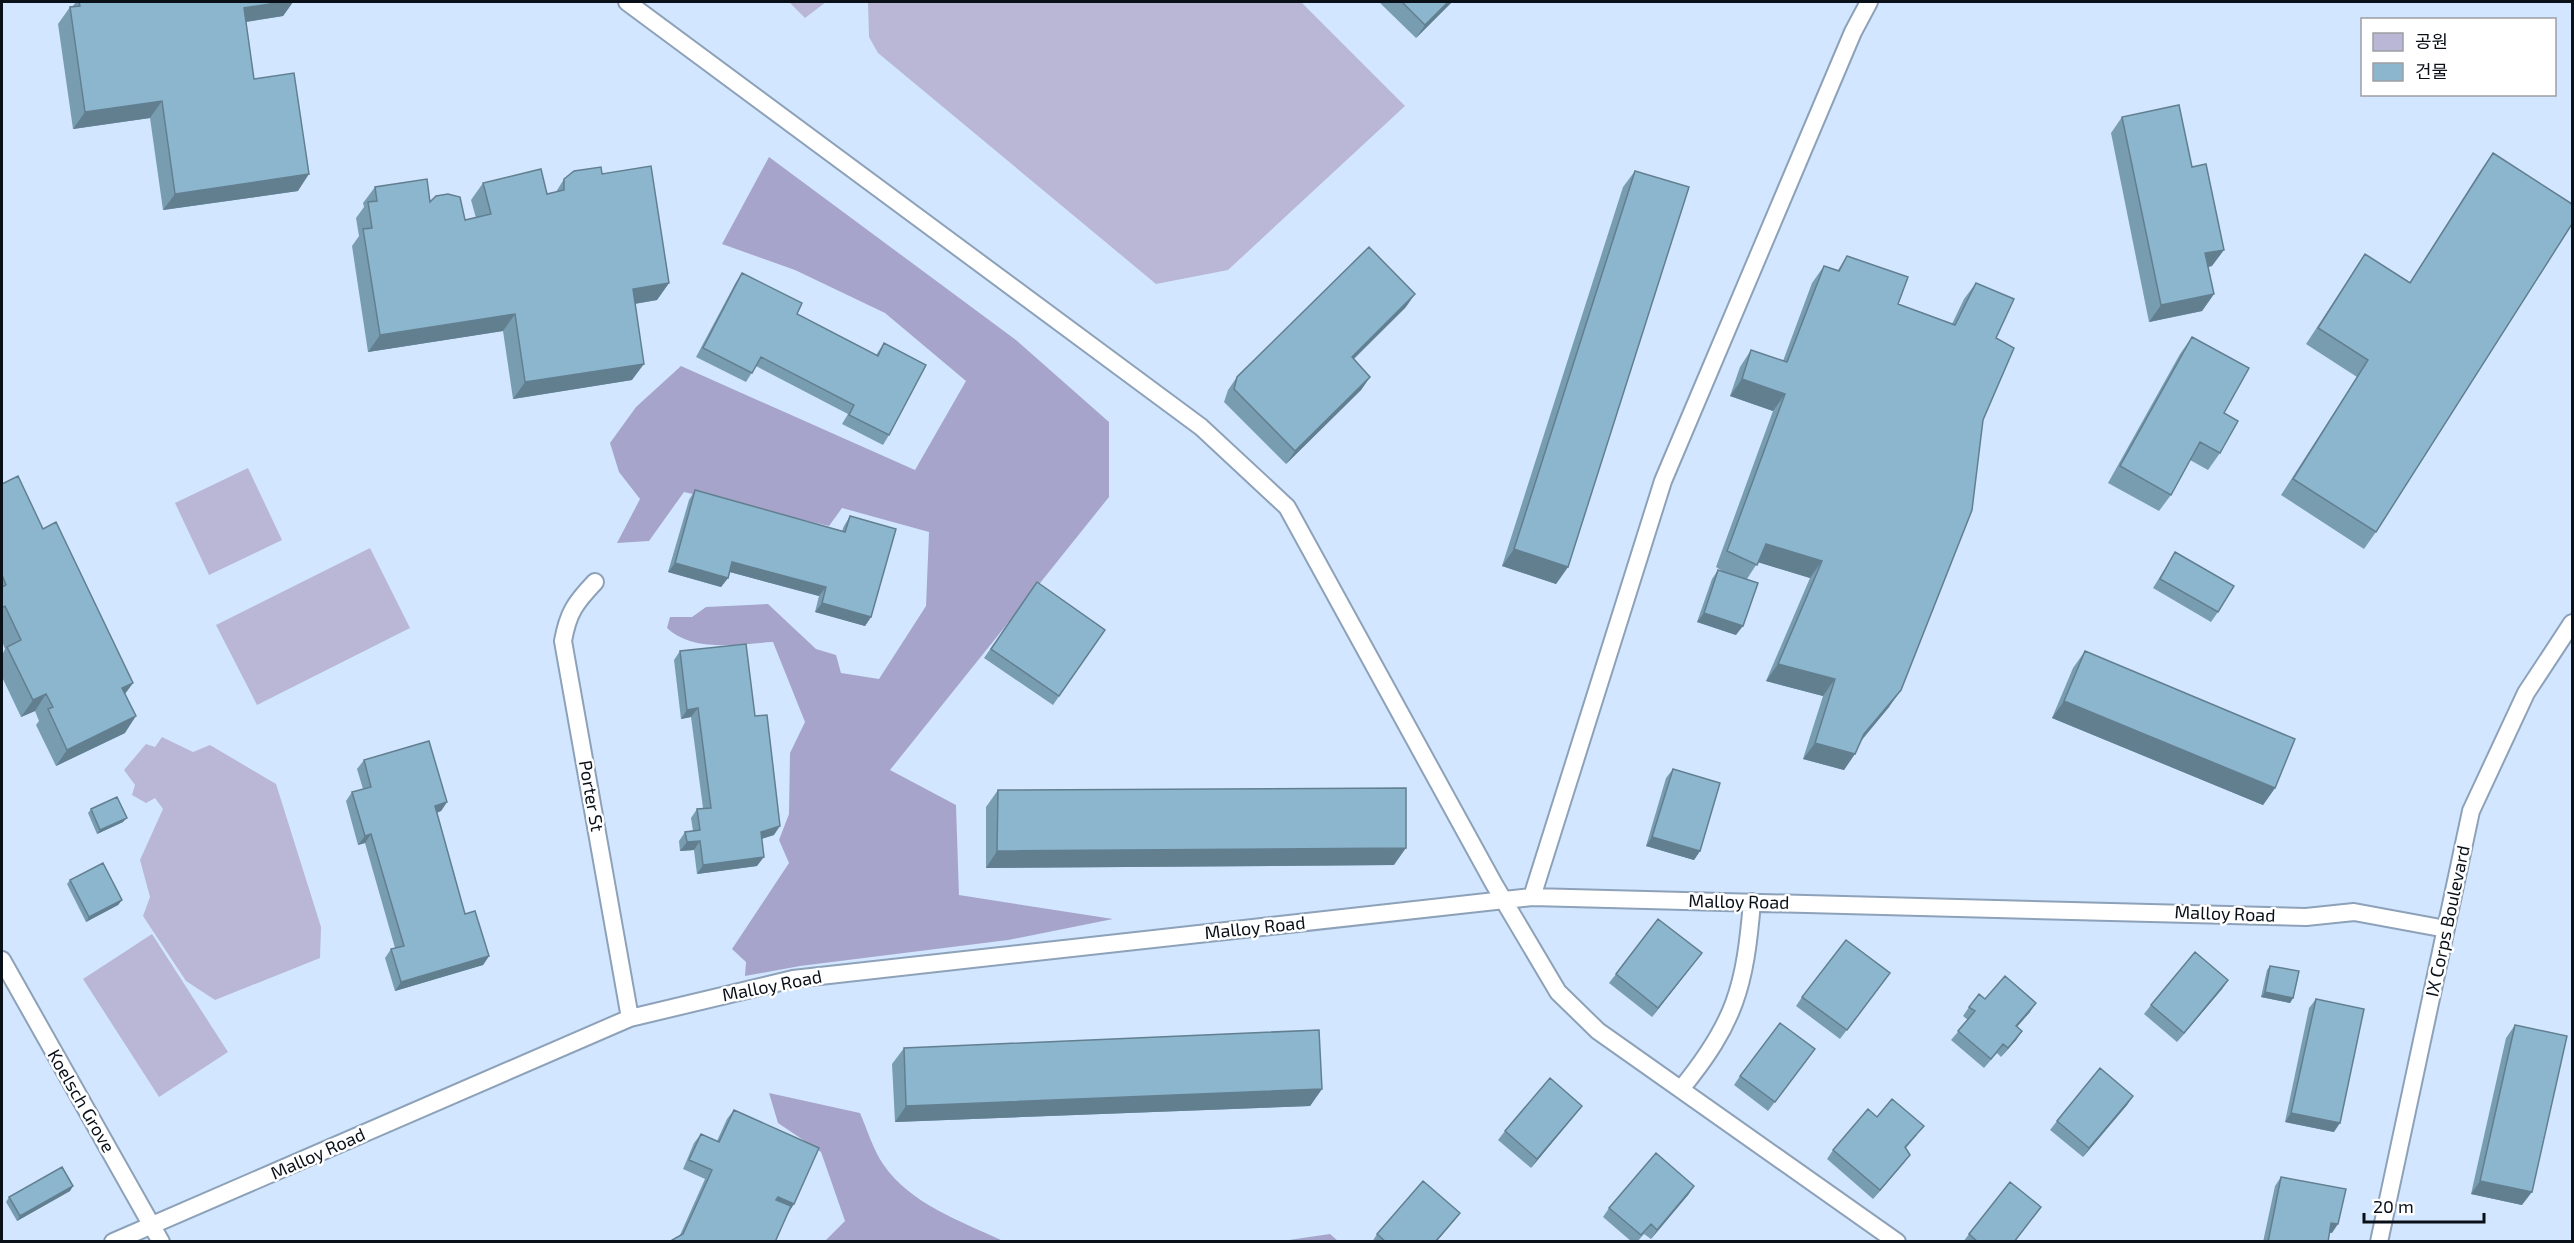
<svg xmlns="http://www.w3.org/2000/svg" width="2574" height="1243" font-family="'Exo 2','Noto Sans KR',sans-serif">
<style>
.green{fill:#b9b7d5}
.forest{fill:#a7a4cc}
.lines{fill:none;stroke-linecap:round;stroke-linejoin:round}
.service-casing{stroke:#8da1b8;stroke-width:20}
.service{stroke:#fff;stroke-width:16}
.wall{fill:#789db1}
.shaded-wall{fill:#627f90}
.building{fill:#8cb6ce;stroke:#627f90;stroke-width:1.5}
.labels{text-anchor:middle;stroke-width:5;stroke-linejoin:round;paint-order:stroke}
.street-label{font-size:18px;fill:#091018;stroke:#fff}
</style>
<rect width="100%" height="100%" fill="#d2e7ff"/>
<path class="green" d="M789,2h37l-21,16z
M868,2h433l104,104 -177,164 -72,14 -278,-231 -9,-16z
M248,468l34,72 -73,35 -34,-72z
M370,548l40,80 -153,77 -41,-80z
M162,737l31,15 17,-7 66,39 45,143 -1,31 -105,42 -29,-19 -43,-65 7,-19 -10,-37 23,-51 -8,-11 -9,5 -14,-8 3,-10 -11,-15 22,-26 9,3z
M152,934l76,118 -69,45 -76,-118z"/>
<path class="forest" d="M769,157l247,183 93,82v75l-219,273 66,35 3,90 154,24 -105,21 -208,26 -55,10 1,-14 -14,-13 57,-86 -10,-23 10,-26 1,-61 15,-31 -32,-80c-34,2 -79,11 -106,-14l3,-11h22l14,-10 62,-3 48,45 20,6 5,18 38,6 47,-73 3,-74 -87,-24 -13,18 -145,-34 -35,49 -32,2 23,-44 -21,-27 -9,-29 26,-36 45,-41 234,104 51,-89 -81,-68 -90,-43 -73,-26z
M769,1093l91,20c7,16 13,36 23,51 27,40 78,57 120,77h-178l20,-20 -24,-69 -43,-29z
M1330,1234l8,7h-56z"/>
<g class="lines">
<g class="service-casing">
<path id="service" d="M627,2l574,425 86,80 207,377 64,108 40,39 299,211
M595,582c-20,21 -27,31 -32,59l67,377
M1532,897l131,-416 190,-449 16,-30
M2,960l159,282
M1681,1089c54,-66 64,-102 71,-187
M113,1242l517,-224 163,-39 739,-82 774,20 48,-5 92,17
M2379,1242l92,-431 55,-118 46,-70"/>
</g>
<use href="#service" class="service"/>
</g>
<path class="wall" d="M76,2h217l-10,14 -37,6 8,57 44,112 -135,19 -13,-92 -77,11 -15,-105 12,-17h2z
M1379,2h73l-36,36z
M2122,117l90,149 -4,1 6,27 -12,17 -53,11 -38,-189z
M2493,153l-117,379 -12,17 -83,-54 76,-118 -51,-33 59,-90 45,28 71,-112z
M1635,171l-67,396 -12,17 -54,-18 121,-379z
M602,174l67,109 -12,17 -22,4 -3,76 -119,19 -10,-68 -135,21 -16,-106 7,-10 -3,-18 8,-11 -1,-4 12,-16 55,15 35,18 11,-2 -5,-18 12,-17 64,11 9,-2 8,-13z
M1847,256l51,48 54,20 12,-25 12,-16 20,55 -13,82 -94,287 -27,33 -18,30 -41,-11 20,-63 -57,-15 44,-103 -52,-16 -11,17 -11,56 -39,-13 15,-43 6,-9 6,2 -8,-5 57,-156 -43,-15 10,-29 11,-17 32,11 29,-78 12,-17 14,4z
M742,273l55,41 79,41 8,-12 5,92 -6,10 -41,-21 6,-10 -92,-48 -10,16 -50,-25 40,-75z
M1406,307l-52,52 16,18 -9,13 -75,74 -62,-62 4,-12 9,-13z
M2192,337l32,76 -4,40 -12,17 -18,-10 -19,35 -12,16 -51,-28 72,-129z
M2,484l41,45 90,154 -8,11v39l-69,33 -20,-41 3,-4 -4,-10 -14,6 -19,-40v-22l3,-6 -3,-8z
M695,490l147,41 2,-5 6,-10 21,101 -6,9 -50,-14 4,-16 -89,-24 -2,6 -7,9 -53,-15 21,-72z
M2175,552l43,60 -7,10 -58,-34z
M1037,582l68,48 -52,75 -69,-47z
M680,651l75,65 19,119 -12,4 -5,27 -60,8 -3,-24 -14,1 -1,-10 6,-9 8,-1 -2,-13 6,-9 6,-1 -12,-91 -10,2 -7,-59z
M2085,651l190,137 -12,17 -211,-87 21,-50z
M364,760l83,42 -6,9 -4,2 28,101 24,42 -6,9 -88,26 -10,-33 6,-9 4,-1 -30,-105 -7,2 -12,-44 6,-9 11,-3 -6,-20z
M1673,769l27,82 -6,9 -48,-14 20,-68z
M998,790l396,75 -408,3v-61z
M91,809l32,13 -26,12 -9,-21z
M70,880l52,20 -4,5 -32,17 -19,-38z
M1702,953l-50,64 -43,-34 7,-9z
M2270,966l23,32 -3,5 -29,-6 6,-27z
M2228,980l-6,9 -45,53 -33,-28 7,-9z
M1883,982l-43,57 -44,-33 6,-9z
M1985,999l45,13 -13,14 5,5 -6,9 -15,17 -4,-4 -13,15 -33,-28 17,-20 -5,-4 6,-9z
M2316,999l18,133 -49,-10 24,-114z
M2515,1025l7,180 -51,-11 35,-156z
M904,1048l418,41 -12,17 -415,16 -3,-58z
M1815,1049l-47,62 -34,-26 6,-9z
M2133,1096l-6,9 -44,52 -33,-27 7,-9z
M734,1110l60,94 -6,9 -108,22 25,-56 -22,-10 11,-26 7,-9 16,7 10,-22z
M1575,1115l-44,53 -33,-28 7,-9z
M1877,1117l40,18 -11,13 4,7 -7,9 -30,35 -46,-40 6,-9z
M2281,1177l51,56h-3l-1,9h-65l12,-56z
M73,1186l-3,5 -53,30 -11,-19 3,-5z
M1694,1186l-6,9 -37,44 -7,-5 -7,8h-5l-29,-25 6,-9z
M2041,1207l-27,35h-51l6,-8z
M1460,1213l-7,9 -17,20h-64l5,-8z"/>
<path class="shaded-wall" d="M282,2h11l-10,14 -51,8 12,-16z
M1448,2h4l-36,36 9,-13z
M162,101l-12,17 -77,11 12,-17z
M309,174l-11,17 -135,19 12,-16z
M2224,250l-12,16 -18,4 11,-17z
M669,283l-12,17 -36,6 12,-17z
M1415,294l-9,13 -64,63 10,-13z
M2214,294l-12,17 -53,11 12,-17z
M515,314l-12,17 -135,21 12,-17z
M644,364l-12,16 -119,19 12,-17z
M1370,377l-9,13 -75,74 9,-13z
M1742,379l43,15 -12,17 -43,-15z
M1766,544l56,17 -12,17 -56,-17z
M1514,549l54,18 -12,17 -54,-18z
M732,562l94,25 -7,9 -93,-25z
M675,563l53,15 -7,9 -53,-15z
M822,603l49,14 -6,9 -50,-14z
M1704,613l39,13 -7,9 -39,-13z
M1778,664l57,15 -12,17 -57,-15z
M133,683l-12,16 1,-11z
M1901,690l-12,17 -36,43 11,-16z
M46,694l-11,17 -14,6 12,-17z
M2064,701l211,87 -12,17 -211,-87z
M698,708l-7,9 -10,2 6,-9z
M136,716l-11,17 -69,33 11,-16z
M1815,743l40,11 -11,16 -41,-11z
M447,802l-6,9 -13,4 7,-9z
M127,818l-4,4 -26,12 3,-4z
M780,826l-6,9 -20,6 7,-9z
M371,834l-6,9 -7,2 7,-9z
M1652,837l48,14 -6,9 -48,-14z
M700,841l-6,9 -14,1 7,-9z
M1406,848l-12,17 -408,3 11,-17z
M764,857l-7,9 -60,8 6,-9z
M122,900l-4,5 -32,17 3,-5z
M1702,953l-7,9 -43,55 6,-9z
M489,956l-6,9 -88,26 6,-9z
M2228,980l-6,9 -45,53 7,-9z
M2265,992l28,6 -3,5 -29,-6z
M2036,1003l-6,9 -20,23 6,-9z
M2022,1031l-6,9 -15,17 7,-9z
M1322,1089l-12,17 -415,16 11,-16z
M2133,1096l-6,9 -44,52 6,-9z
M1582,1106l-7,9 -44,53 6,-9z
M2291,1113l49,10 -6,9 -49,-10z
M1910,1155l-7,9 -30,35 7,-9z
M2480,1181l52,11 -10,13 -51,-11z
M73,1186l-3,5 -53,30 3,-5z
M1694,1186l-6,9 -37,44 6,-9z
M778,1197l16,7 -6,9 -17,-7z
M1460,1213l-7,9 -17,20h-1z
M2331,1223l7,1 -6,9 -7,-1z"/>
<path class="building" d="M79,2h203l-38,6 10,71 40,-6 15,101 -134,20 -13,-93 -77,11 -15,-105 10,-1z
M1402,2h46l-23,23z
M2179,105l13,62 14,-3 18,86 -19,3 9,41 -53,11 -39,-188z
M2493,153l79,51v20l-196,308 -83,-53 75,-119 -50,-32 47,-74 45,29z
M651,166l18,117 -36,6 11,75 -119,18 -10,-68 -135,21 -17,-106 9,-1 -4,-26 9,-1 -2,-14 52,-8 3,23 6,-6 12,-2 12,3 5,23 26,-6 -8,-31 58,-14 6,25 17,-4v-11l10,-8 27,-4 1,7z
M1635,171l54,16 -121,380 -54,-18z
M1369,247l46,47 -63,63 18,20 -75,74 -61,-62 3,-12z
M1847,256l61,21 -10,27 57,21 21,-42 38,16 -18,39 18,10 -31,72 -11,90 -71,180 -37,44 -9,20 -40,-11 20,-64 -57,-15 44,-103 -56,-17 -9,21 -30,-14 58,-157 -43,-15 9,-29 36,12 37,-96 15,5z
M742,273l60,30 -5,11 81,42 6,-13 42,22 -37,70 -40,-20 5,-10 -93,-48 -9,16 -49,-25z
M2192,337l57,31 -25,45 14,8 -18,32 -20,-11 -29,53 -51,-29z
M18,476l25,53 13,-7 77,161 -11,5 14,28 -69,34 -19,-41 5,-2 -7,-13 -13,6 -26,-53 14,-7 -16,-34 -3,2v-21l4,-2 -4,-10v-91z
M695,490l150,42 5,-16 46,13 -25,88 -49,-14 4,-16 -94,-25 -4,16 -53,-15z
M2175,552l59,34 -16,26 -58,-33z
M1718,570l40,13 -15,43 -39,-13z
M1037,582l68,48 -46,66 -68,-47z
M746,644l9,72 12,-1 13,111 -19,6 3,25 -61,8 -3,-24 -13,1 -2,-10 15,-2 -3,-21 14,-1 -13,-100 -11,2 -7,-59z
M2085,651l210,88 -20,49 -211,-87z
M429,741l18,61 -12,4 30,108 10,-3 14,45 -88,26 -10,-33 13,-3 -33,-112 -6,2 -13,-44 19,-5 -7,-27z
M1673,769l47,14 -20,68 -48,-14z
M1406,788v60l-409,3 1,-61z
M117,797l10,21 -27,12 -9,-21z
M103,863l19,37 -33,17 -19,-37z
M1658,919l44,34 -44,55 -42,-34z
M1846,940l44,33 -43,57 -45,-33z
M2195,952l33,28 -44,53 -33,-28z
M2270,966l29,5 -6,27 -28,-6z
M2005,976l31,27 -20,23 6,5 -14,17 -5,-4 -12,15 -33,-28 17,-20 -6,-4 10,-13 6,5z
M2316,999l48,10 -24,114 -49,-10z
M1780,1023l35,26 -40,53 -35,-26z
M2515,1025l52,11 -35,156 -52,-11z
M1319,1030l3,59 -416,17 -2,-58z
M2100,1068l33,28 -44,52 -32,-27z
M1550,1078l32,28 -45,53 -32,-28z
M1892,1099l32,27 -19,21 5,8 -30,35 -47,-40 35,-41 9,8z
M734,1110l85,38 -25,56 -16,-7 -2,3 15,6 -16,36h-104l1,-2 11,-6 29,-64 -23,-10 12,-26 18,8z
M1656,1153l38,33 -37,44 -6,-6 -10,11 -32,-27z
M62,1167l11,19 -53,30 -11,-19z
M2281,1177l65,12 -8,35 -7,-1 -3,19h-60z
M1423,1181l37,32 -25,29h-49l-9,-8z
M2010,1182l31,25 -27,35h-36l-9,-8z"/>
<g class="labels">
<g class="street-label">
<text transform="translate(591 796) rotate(80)" y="6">Porter St</text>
<text transform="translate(1739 902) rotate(1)" y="6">Malloy Road</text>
<text transform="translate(2225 914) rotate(2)" y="6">Malloy Road</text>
<text transform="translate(2448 921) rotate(-78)" y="6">IX Corps Boulevard</text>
<text transform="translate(1255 928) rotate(-6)" y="6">Malloy Road</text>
<text transform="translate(772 986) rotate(-11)" y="6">Malloy Road</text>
<text transform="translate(81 1101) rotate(60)" y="6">Koelsch Grove</text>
<text transform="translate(318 1154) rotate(-24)" y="6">Malloy Road</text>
</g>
</g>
<rect width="2574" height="1243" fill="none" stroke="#091018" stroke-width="6"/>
<rect x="2361" y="18" width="195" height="78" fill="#ffffff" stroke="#9d9fa3" stroke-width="1.5"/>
<rect x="2373" y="33" width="30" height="18" fill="#b9b7d5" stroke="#9d9fa3" stroke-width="1.5"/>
<text x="2415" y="48" font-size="18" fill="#091018">공원</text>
<rect x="2373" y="63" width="30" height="18" fill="#8cb6ce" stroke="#9d9fa3" stroke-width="1.5"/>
<text x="2415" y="78" font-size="18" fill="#091018">건물</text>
<path d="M2364 1213v9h120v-9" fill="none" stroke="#091018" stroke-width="3"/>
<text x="2373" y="1213" font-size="18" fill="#091018" stroke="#ffffff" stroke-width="4.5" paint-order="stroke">20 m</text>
</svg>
